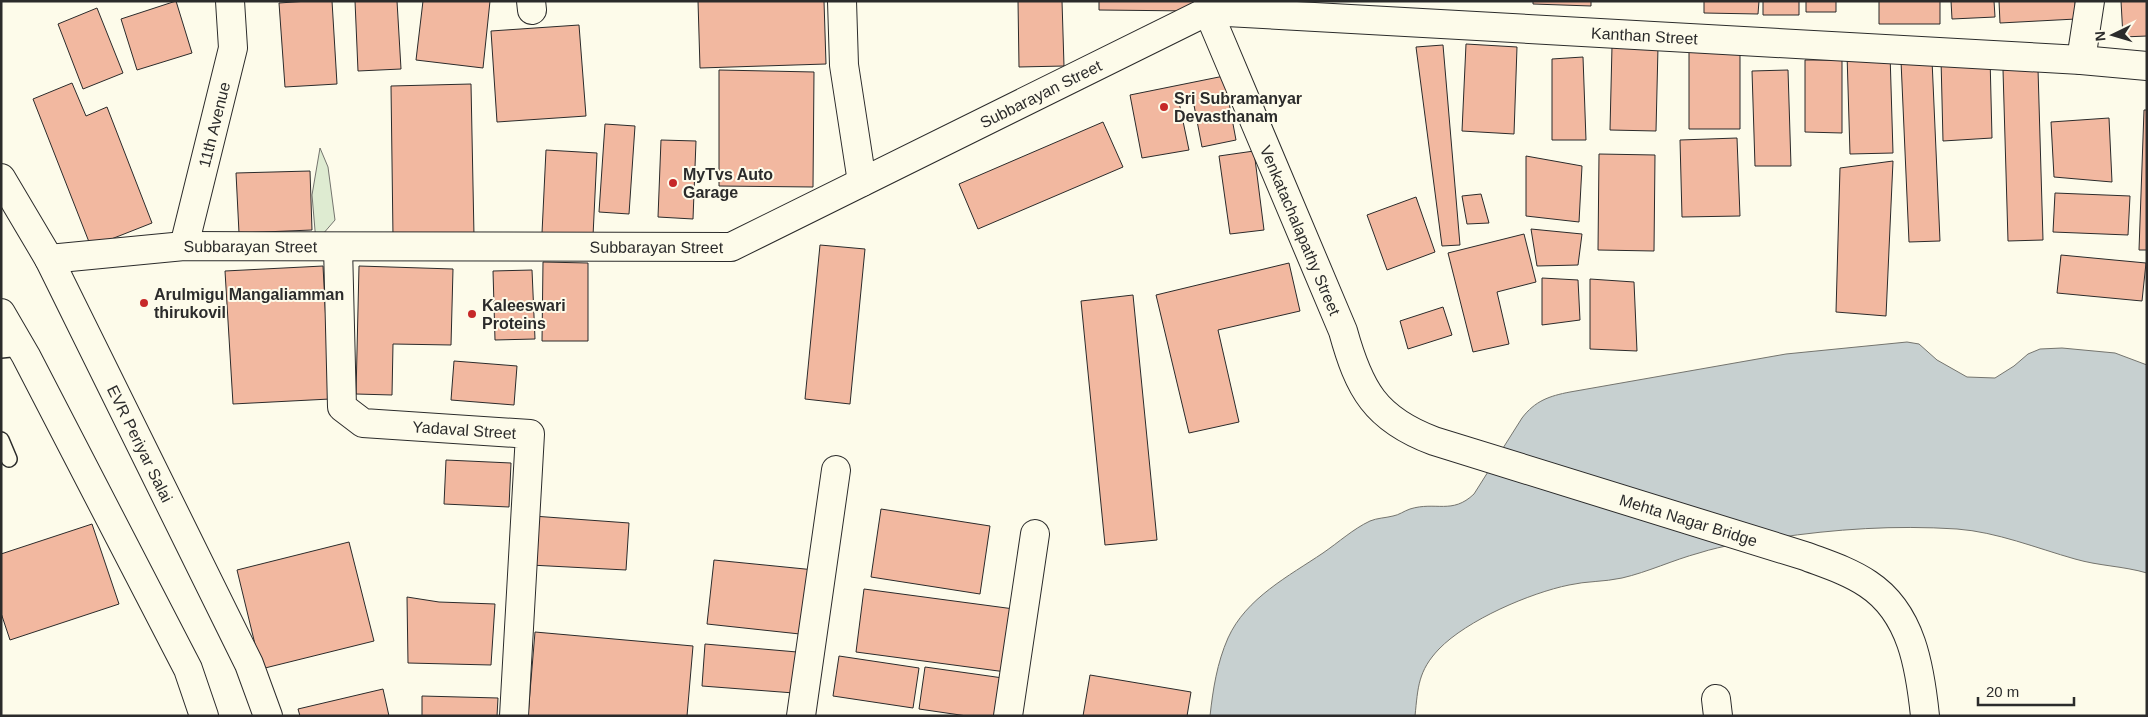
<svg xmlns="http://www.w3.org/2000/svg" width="2148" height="717" font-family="Arial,sans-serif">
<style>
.green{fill:#deebd1;stroke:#74746e}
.water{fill:#c7d0d0;stroke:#74746e}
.building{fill:#f2b8a0;stroke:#2b2b2b}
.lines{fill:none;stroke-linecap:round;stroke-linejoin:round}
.lane-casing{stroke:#2b2b2b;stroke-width:18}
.street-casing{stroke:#2b2b2b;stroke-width:30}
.primary-casing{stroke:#2b2b2b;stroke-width:30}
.lane{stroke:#fdfbea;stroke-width:15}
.street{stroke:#fdfbea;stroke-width:28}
.primary{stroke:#fdfbea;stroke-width:28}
.poi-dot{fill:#c62828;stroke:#fdfbea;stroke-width:2}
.labels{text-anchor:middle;stroke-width:4;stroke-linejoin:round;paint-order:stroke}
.street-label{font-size:16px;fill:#2b2b2b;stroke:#fdfbea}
.poi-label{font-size:16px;font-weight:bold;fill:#2b2b2b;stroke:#fdfbea;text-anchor:start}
</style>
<rect width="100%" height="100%" fill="#fdfbea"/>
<path class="green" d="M320,148l8,19 7,53 -19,22 -4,-47z"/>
<path class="water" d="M1907,342l12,2 18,16 30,17 28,1 19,-12 14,-12 12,-5 22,-1 53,5 32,12v208c-24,-7 -48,-7 -72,-14 -39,-11 -78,-27 -118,-30 -62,-4 -122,0 -182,9 -26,4 -51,7 -76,15 -26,7 -51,19 -77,25 -18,4 -36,3 -53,7 -39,8 -102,35 -130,64 -21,22 -21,38 -24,67h-205c3,-27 7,-53 18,-78 18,-40 61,-62 95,-85 16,-11 30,-24 47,-32 7,-3 15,-3 23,-5 6,-1 11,-5 17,-7 26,-8 42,6 64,-15l48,-76c13,-17 27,-22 48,-26l216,-38z"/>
<path class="building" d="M176,1l16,52 -55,17 -16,-51z
M308,1h24l5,83 -52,3 -6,-84z
M355,1h42l4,68 -43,2z
M423,1h67l-7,67 -67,-8z
M698,1h126l2,63 -126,4z
M1018,1h44l2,65 -45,1z
M1099,1h94v10l-94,-1z
M1533,1h58v5l-58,-2z
M1704,1h55l-1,13 -54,-1z
M1763,1h36v14h-36z
M1806,1h30v11h-30z
M1879,1h61v23h-61z
M1951,1h43l1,16 -43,2z
M1999,1h76l1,18 -76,4z
M2121,1h26v35l-24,1z
M97,8l26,65 -40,16 -25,-65z
M579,25l7,91 -89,6 -6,-91z
M1466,44l51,3 -3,87 -52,-3z
M1443,45l17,200 -18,1 -26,-199z
M1612,46l46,1 -2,84 -46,-1z
M1689,49h51v80h-51z
M1890,53l3,100 -43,1 -3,-100z
M1583,57l3,83h-34v-81z
M1990,57l2,81 -49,3 -2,-82z
M1805,60h37v73l-37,-1z
M1932,60l8,181 -31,1 -8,-181z
M2038,69l5,171 -35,1 -5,-171z
M719,70l95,2 -1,115 -94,-1z
M1788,70l3,96h-36l-3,-95z
M1224,76l12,64 -34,7 -9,-47 -14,2 10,48 -47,8 -12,-63z
M72,83l14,33 21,-9 45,116 -61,24 -58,-148z
M471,84l3,152 -81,1 -2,-151z
M2144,110h3v140h-8z
M2109,118l3,64 -58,-5 -3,-55z
M1103,122l20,45 -145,62 -19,-45z
M605,124l30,2 -6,88 -30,-2z
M1737,138l3,78 -58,1 -2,-77z
M661,140l35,1 -3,78 -35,-2z
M546,150l51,3 -4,83 -51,-3z
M1254,151l10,79 -34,4 -11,-78z
M1599,154l56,1 -1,96 -56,-1z
M1526,156l56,10 -3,56 -53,-6z
M1893,161l-7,155 -50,-4 4,-144z
M310,171l2,59 -73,3 -3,-60z
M2055,193l75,3 -2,39 -75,-3z
M1481,194l8,29 -22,1 -5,-28z
M1416,197l19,55 -48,18 -20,-55z
M1531,229l51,5 -4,31 -41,1z
M1524,234l12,48 -39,10 12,52 -36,8 -25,-99z
M820,245l45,4 -15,155 -45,-5z
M2061,255l85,8 -4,38 -85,-8z
M543,262l45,1v78h-46z
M1289,263l11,48 -82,19 21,92 -50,11 -33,-138z
M323,266l7,133 -97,5 -8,-133z
M359,266l94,3 -2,76 -58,-1 -1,51 -36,-1z
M532,270l3,69 -40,1 -2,-69z
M1542,278l36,2 2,40 -38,5z
M1590,279l44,3 3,69 -47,-2z
M1133,295l24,245 -52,5 -24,-244z
M1443,307l9,28 -44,14 -8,-28z
M454,361l63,5 -3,39 -63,-5z
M446,460l65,3 -2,44 -65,-3z
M881,509l109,17 -10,68 -109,-17z
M533,516l96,7 -3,47 -96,-5z
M92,524l27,80 -109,36 -9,-27v-59z
M349,542l25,99 -113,28 -24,-99z
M714,560l101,10 -6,65 -102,-11z
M864,589l150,20 -8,63 -150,-20z
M407,597l32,5 56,2 -4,61 -83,-2z
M535,632l158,14 -6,70h-159z
M705,644l92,8 -3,41 -92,-7z
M839,656l80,12 -6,40 -80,-12z
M925,667l78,11 -5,38h-31l-48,-7z
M1090,675l101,17 -4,24h-104z
M383,689l6,27h-89l-2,-7z
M422,696l76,2 -1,18h-75z"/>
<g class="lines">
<g class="lane-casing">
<path id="lane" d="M1,350l20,-2
M1,440l8,19"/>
</g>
<g class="street-casing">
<g id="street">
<path d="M531,1l1,9"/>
<path d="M842,1l2,64 18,117"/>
<path id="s1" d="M1208,1v10l135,320c16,58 32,88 91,110l371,115c21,8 44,15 63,28 44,29 52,84 57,132"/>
<path d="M2081,60l9,-59"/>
<path id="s2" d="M184,246l49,-198 -3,-47"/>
<path id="s3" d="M338,247l4,160 21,16 167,11 -16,282"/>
<path id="s4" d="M49,259l135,-13 547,1 477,-236 873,49 66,6"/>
<path d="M1716,699l2,17"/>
<path d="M801,716l35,-246"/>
<path d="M1008,716l27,-182"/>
</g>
</g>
<g class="primary-casing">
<g id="primary">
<path id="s5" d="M1,178l48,81 200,405 19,52"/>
<path d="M1,313l25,43 162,313 16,47"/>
</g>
</g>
<use href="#lane" class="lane"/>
<use href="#street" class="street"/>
<use href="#primary" class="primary"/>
</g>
<g class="poi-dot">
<circle cx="1164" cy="107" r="5"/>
<circle cx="673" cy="183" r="5"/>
<circle cx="144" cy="303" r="5"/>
<circle cx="472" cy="314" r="5"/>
</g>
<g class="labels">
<g class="street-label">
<text dy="6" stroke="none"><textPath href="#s4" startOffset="1652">Kanthan Street</textPath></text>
<text dy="6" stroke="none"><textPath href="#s4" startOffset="1028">Subbarayan Street</textPath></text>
<text dy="6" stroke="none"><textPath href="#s2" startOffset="125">11th Avenue</textPath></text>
<text dy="6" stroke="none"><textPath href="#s1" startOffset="248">Venkatachalapathy Street</textPath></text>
<text dy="6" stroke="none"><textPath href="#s4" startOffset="202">Subbarayan Street</textPath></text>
<text dy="6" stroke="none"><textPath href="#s4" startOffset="608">Subbarayan Street</textPath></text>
<text dy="6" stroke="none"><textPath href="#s3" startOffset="288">Yadaval Street</textPath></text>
<text dy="6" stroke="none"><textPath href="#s5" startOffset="300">EVR Periyar Salai</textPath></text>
<text dy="6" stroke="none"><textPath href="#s1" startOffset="774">Mehta Nagar Bridge</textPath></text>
</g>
<g class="poi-label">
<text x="1174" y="104">Sri Subramanyar<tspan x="1174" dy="18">Devasthanam</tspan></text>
<text x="683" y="180">MyTvs Auto<tspan x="683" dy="18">Garage</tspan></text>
<text x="154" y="300">Arulmigu Mangaliamman<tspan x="154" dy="18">thirukovil</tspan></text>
<text x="482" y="311">Kaleeswari<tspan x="482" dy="18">Proteins</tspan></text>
</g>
</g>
<rect width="2148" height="717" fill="none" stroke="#2b2b2b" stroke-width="5"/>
<g transform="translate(2113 35) rotate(265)" stroke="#fdfbea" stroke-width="4" paint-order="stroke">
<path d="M0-4L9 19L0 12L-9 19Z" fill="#2b2b2b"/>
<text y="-8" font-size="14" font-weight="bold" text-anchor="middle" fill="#2b2b2b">N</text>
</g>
<path d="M1978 697v8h96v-8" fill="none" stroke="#2b2b2b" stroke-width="2.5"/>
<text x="1986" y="697" font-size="15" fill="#2b2b2b" stroke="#fdfbea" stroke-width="4" paint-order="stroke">20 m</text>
</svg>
